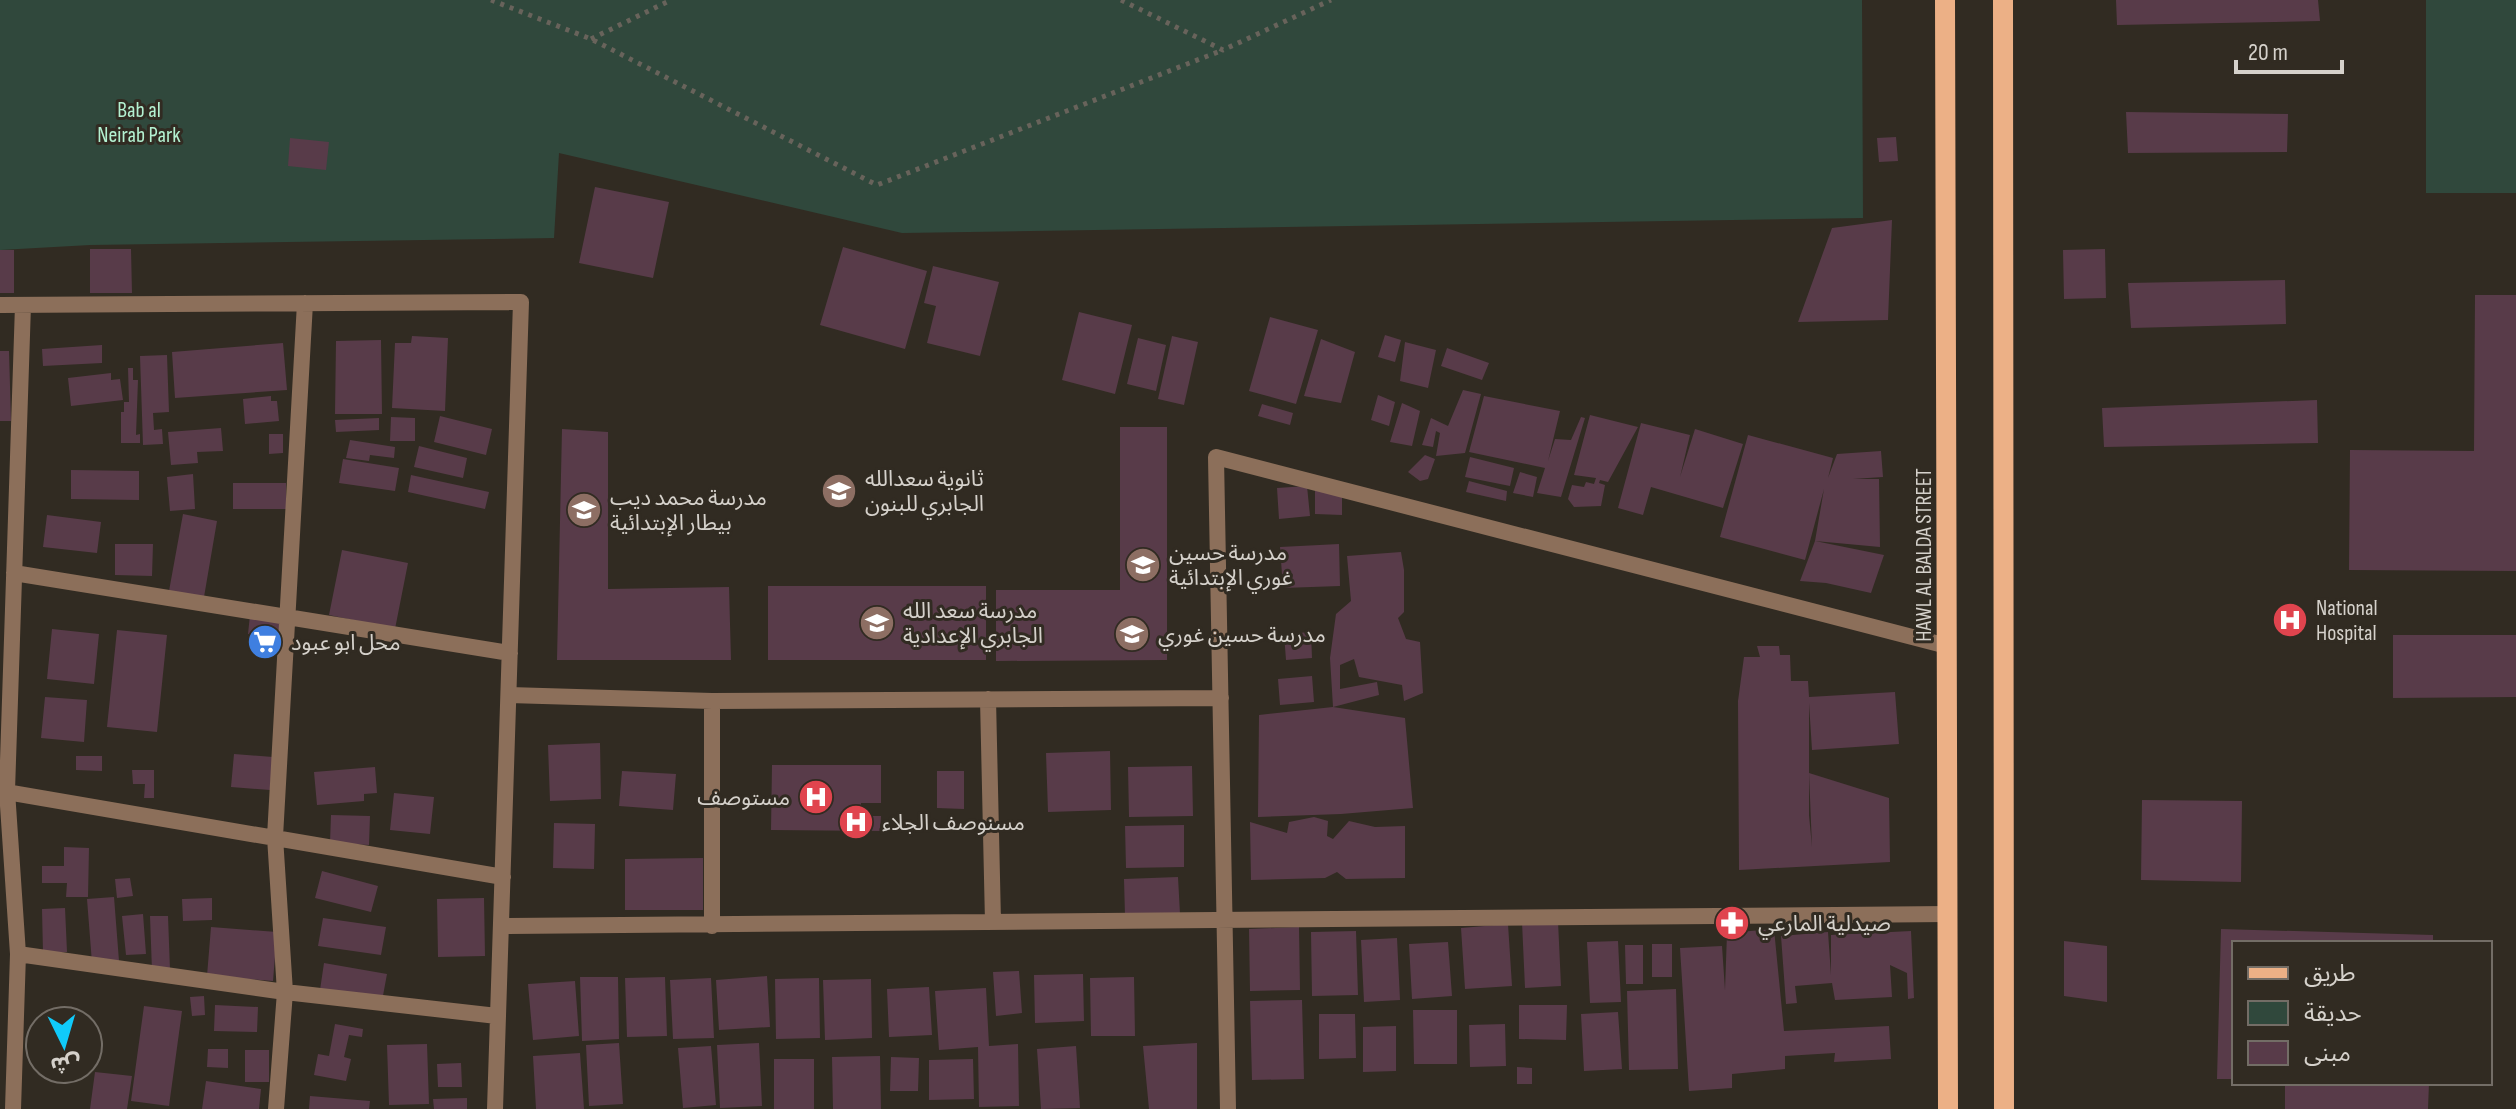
<svg xmlns="http://www.w3.org/2000/svg" width="2516" height="1109" font-family="'Sofia Sans Condensed','Noto Sans Arabic',sans-serif">
<style>
.green{fill:#30483c}
.building{fill:#583b49}
.lines{fill:none;stroke-linecap:round;stroke-linejoin:round}
.path{stroke:#68635b;stroke-width:5;stroke-dasharray:4 6;stroke-linecap:butt}
.minor{stroke:#8c6f5a;stroke-width:16}
.primary{stroke:#ecb086;stroke-width:20}
.labels{text-anchor:middle;stroke-width:6;stroke-linejoin:round;paint-order:stroke}
.park-label{font-size:22px;fill:#b3f1d1;stroke:#312b22}
.poi-label{font-size:22px;fill:#d5d1cb;stroke:#312b22;text-anchor:start}
.street-label{font-size:22px;fill:#d5d1cb;stroke:#312b22}
</style>
<rect width="100%" height="100%" fill="#312b22"/>
<path class="green" d="M0,0h1862l1,218 -961,15 -343,-80 -5,85 -464,7 -90,5z
M2426,0h90v193h-90z"/>
<path class="building" d="M2116,0h202l2,21 -203,4z
M2126,112l162,2 -1,38 -159,1z
M1896,137l2,24 -19,1 -2,-24z
M290,138l39,4 -3,28 -38,-4z
M595,187l74,15 -16,76 -74,-15z
M1892,220l-4,100 -90,2 34,-94z
M843,247l84,24 -22,78 -85,-24z
M90,249h41l1,44h-42z
M2105,249l1,49 -42,1 -1,-49z
M0,250h14v43h-14z
M933,266l66,16 -19,74 -53,-13 9,-37 -12,-3z
M2285,280l1,44 -155,4 -3,-45z
M2475,295h41v276l-167,-1 1,-120 124,1z
M1079,312l53,13 -17,69 -53,-14z
M1270,317l48,13 -22,74 -47,-13z
M1385,335l16,5 -6,22 -17,-5z
M412,336l36,2 -3,73 -53,-3 3,-65h16z
M1172,336l26,6 -14,63 -26,-6z
M1138,338l28,7 -10,46 -29,-7z
M1321,339l34,13 -14,51 -37,-7z
M381,340l1,74h-47l1,-73z
M1405,342l31,8 -8,38 -28,-7z
M283,343l4,47 -112,8 -3,-46z
M102,345v18l-59,3 -1,-17z
M1447,348l42,15 -7,17 -41,-14z
M0,351h9l2,70h-11z
M167,355l2,57 -16,1 1,17 8,-1 1,15 -20,1 -3,-89z
M128,368h5v12h5l-2,55 4,-1v9h-19v-31h3v-10h5z
M111,373v7l9,-1 3,21 -52,6 -3,-28z
M1463,390l18,4 -16,59 -29,3 4,-23 -4,-2 -3,16 -11,-2 9,-27 17,8z
M1378,395l17,7 -6,24 -18,-6z
M271,396v5h6l2,20 -34,3 -2,-25z
M1484,396l76,15 -12,50 7,-22 16,1 10,-23 4,1 -24,79 -24,-4 8,-25 -76,-16z
M2317,400l1,43 -214,4 -2,-39z
M1402,403l18,8 -8,35 -22,-4z
M1262,404l31,9 -3,12 -32,-9z
M1590,415l48,12 -30,55 -8,-2 -1,3 6,2 -4,21 -27,1 -6,-8 4,-14 12,2 2,-5 8,2 2,-6 -22,-3z
M440,416l52,13 -6,26 -52,-13z
M391,417l24,1v23h-25z
M379,418v12l-43,2 -1,-12z
M1641,423l49,12 -10,42 15,-48 48,15 -20,64 -72,-21 -8,28 -25,-7z
M1120,427h47v233l-171,1v-71h124z
M221,428l2,23 -26,1 1,11 -27,2 -3,-33z
M562,429l46,3v157l121,-2 2,73h-174z
M269,434h14v19l-14,1z
M1748,435l85,23 -5,20 9,-24 44,-3 2,26 -30,2h26l1,68 -65,-6 9,-52 -19,71 -85,-23z
M350,440l45,7 -1,11 -24,-3 -1,6 -23,-3z
M419,446l48,12 -4,20 -49,-11z
M1425,455l10,4 -7,20 -8,2 -12,-9z
M1470,457l44,11 -4,18 -45,-9z
M343,459l56,9 -4,23 -56,-8z
M71,470l68,1v29l-68,-1z
M1520,472l17,5 -4,20 -20,-4z
M193,474l2,35 -25,2 -3,-34z
M411,475l78,17 -4,17 -77,-17z
M1469,481l38,10 -1,10 -40,-9z
M233,483h53v26h-53z
M1307,486l3,30 -31,3 -2,-31z
M1315,490h27v25l-27,-1z
M183,514l34,7 -13,76 -35,-6z
M47,515l54,7 -4,31 -54,-6z
M1815,541l69,14 -13,38 -45,-10 -26,-2z
M115,544h38l-1,32 -37,-1z
M1339,544l1,42 -57,2 -3,-41z
M342,550l66,13 -13,66 -66,-14z
M1401,552l3,18v42l-6,6 8,21 14,3 3,51 -19,8 -2,-16 -43,-8 -5,-18 -14,6v24l37,-7 2,13 -46,12 -3,-49 6,-44 15,-13 -4,-45z
M768,586h218v74h-218z
M250,615l33,4 -2,19 -33,-4z
M52,629l47,5 -5,50 -47,-5z
M117,630l50,5 -10,97 -50,-5z
M1311,632l1,26 -26,2 -2,-26z
M2393,635h123v62l-123,1z
M1757,646h22l1,9h10l1,26h17l1,16 86,-5 4,52 -87,6 -3,-47v112l3,32 -3,-74 80,25 1,64 -151,8 -1,-169 6,-44h16z
M1312,676l2,26 -34,3 -2,-26z
M45,697l42,3 -3,42 -43,-4z
M1333,707l72,11 8,90 -72,6 -83,3 1,-102z
M600,743l1,56 -51,2 -2,-56z
M1110,751l1,59 -63,2 -2,-59z
M234,754l39,3 -3,33 -39,-3z
M76,756h26v15l-26,-1z
M772,765h109v38h-20v13h20l-1,15 -109,-1z
M1192,766l1,50 -64,1 -1,-50z
M375,767l2,26 -13,1v7l-47,4 -3,-33z
M132,770h22v28h-10l1,-14h-12z
M622,771l54,3 -3,36 -54,-4z
M937,771h27v38l-27,-1z
M394,793l40,4 -4,37 -40,-4z
M2142,800l100,1 -1,81 -100,-2z
M331,815l39,1 -1,29 -39,-2z
M1314,817l14,4 -1,15 6,3 16,-18 26,6 30,-1v52l-59,1 -9,-7 -12,6 -74,2 -1,-58 37,11 2,-11z
M554,823l41,1 -1,45 -41,-1z
M1184,825v42l-58,1 -1,-42z
M64,847l25,1 -1,49h-22l1,-14h-25v-17h22z
M703,858v52h-78v-51z
M322,871l56,15 -7,26 -56,-14z
M1178,877l2,37 -55,2 -1,-37z
M130,878l3,18 -16,2 -2,-19z
M114,897l5,64 -27,2 -5,-64z
M212,898v22l-29,1 -1,-22z
M484,898l1,58 -47,1 -1,-58z
M65,908l2,44 -24,1 -1,-44z
M143,914l3,40 -20,1 -4,-39z
M150,916h18l2,54 -18,1z
M323,918l63,9 -5,28 -63,-9z
M1558,921l3,65 -36,2 -3,-66z
M1508,924l4,62 -47,3 -4,-61z
M211,927l66,5 -4,49 -66,-5z
M1299,927l1,63 -50,1 -1,-62z
M1774,929l10,102 105,-5 2,33 -57,3 1,-9 -50,3v13l-53,5v14l-43,3 -9,-143 42,-2 3,44 2,-57z
M2221,929l212,6v8h-199v136h-17z
M1356,931l2,64 -46,1 -1,-64z
M1911,931l3,67 -6,1 -1,-26 -17,-8 2,32 -57,3 -3,-17 -37,3 2,17 -11,1 -5,-68 47,-4 3,43v-40z
M1397,938l3,62 -36,2 -3,-62z
M1618,941l3,61 -31,1 -3,-61z
M2064,941l43,5v56l-43,-6z
M1448,942l4,54 -40,3 -3,-55z
M1652,944h20v33h-20z
M1625,945h18v39h-17z
M324,963l63,11 -5,27 -62,-11z
M1019,971l3,42 -26,3 -3,-44z
M1083,974l1,47 -49,2 -1,-48z
M767,976l3,51 -51,3 -3,-50z
M580,977h38l1,62 -37,2z
M665,977l2,59 -40,1 -2,-59z
M1134,977l1,59h-44l-1,-58z
M711,978l3,60 -41,1 -3,-59z
M819,978l1,60 -44,1 -1,-60z
M871,979l1,59 -47,2 -2,-60z
M575,981l4,55 -46,4 -5,-56z
M929,987l3,48 -43,2 -2,-48z
M986,988l3,58 29,-2 1,62 -40,1 -1,-60 -39,3 -4,-59z
M1676,989l2,80 -49,1 -2,-79z
M204,996l1,19 -13,1 -2,-19z
M1302,1000l2,79 -52,1 -2,-79z
M215,1005l43,2 -1,25 -43,-1z
M1519,1005h48l-1,35 -47,-1z
M144,1006l38,5 -13,95 -38,-5z
M1413,1010h44v54h-43z
M1618,1012l4,57 -38,2 -3,-57z
M1319,1014h36l1,44 -37,1z
M335,1024l28,5 -1,8 -13,-2 -5,22 7,2 -5,22 -32,-6 4,-21 11,2z
M1505,1024l1,42 -36,1 -1,-42z
M1396,1026v45l-33,1v-45z
M619,1043l4,61 -34,2 -3,-61z
M759,1043l3,63 -42,2 -3,-63z
M1197,1043v66h-48l-6,-63z
M427,1044l2,60 -40,1 -2,-60z
M711,1046l5,59 -33,3 -5,-60z
M1076,1046l4,62 -39,1 -4,-60z
M208,1049h20v19l-21,-1z
M245,1050h24v32h-24z
M580,1053l4,56h-48l-3,-53z
M880,1056l1,53h-48l-1,-52z
M891,1057l28,1 -1,33h-28z
M774,1059h40v50h-40z
M973,1059l1,40 -45,1v-40z
M461,1063l1,24h-24l-1,-23z
M1517,1067l15,1v16h-15z
M95,1072l37,4 -5,33h-37z
M206,1081l55,8 -2,20h-57z
M2285,1083h144l-1,26h-143z
M310,1096l60,5 -1,8h-60z
M467,1098v11h-33l-1,-10z"/>
<g class="lines">
<path class="path" d="M491,0l100,39 286,146 346,-135
M1121,0l102,50 108,-50
M591,39l80,-39"/>
<path class="minor" d="M0,305l521,-3 -26,807
M14,573l496,80
M509,695l203,6 509,-3
M988,699l5,223
M712,701v225
M0,791l503,86
M501,926l1447,-12
M18,954l267,38 212,24
M13,1109l5,-155 -11,-163 16,-486
M276,1109l9,-117 -10,-155 30,-534
M1228,1109l-12,-652 731,189"/>
<path class="primary" d="M1945,0l3,1109
M2003,0l1,1109"/>
</g>
<defs>
<g id="school-disc" transform="scale(1.8)"><circle r="9.5" fill="#8d6e63" stroke="#312b22"/><path d="M0-5L7-2L0 1L-7-2ZM-4 1L0 2.5L4 1V4Q0 6-4 4Z" fill="#fff"/></g>
<g id="hospital-disc" transform="scale(1.8)"><circle r="9.5" fill="#e0444e" stroke="#312b22"/><path d="M-5-5h3v3.5h4V-5h3V5h-3V1.5h-4V5h-3Z" fill="#fff"/></g>
<g id="supermarket-disc" transform="scale(1.8)"><circle r="9.5" fill="#3f7fe0" stroke="#312b22"/><path d="M-6-5.5h2.5l.6 2H6L4.5 2H-2.5L-4.4-4H-6ZM-1.5 3.2a1.3 1.3 0 1 0 .1 0ZM3 3.2a1.3 1.3 0 1 0 .1 0Z" fill="#fff"/></g>
<g id="pharmacy-disc" transform="scale(1.8)"><circle r="9.5" fill="#e0444e" stroke="#312b22"/><path d="M-2-6h4v4h4v4h-4v4h-4v-4h-4v-4h4Z" fill="#fff"/></g>
</defs>
<g fill-rule="evenodd">
<use href="#school-disc" x="839" y="491"/>
<use href="#school-disc" x="584" y="510"/>
<use href="#school-disc" x="1143" y="565"/>
<use href="#hospital-disc" x="2290" y="620"/>
<use href="#school-disc" x="877" y="623"/>
<use href="#school-disc" x="1132" y="634"/>
<use href="#supermarket-disc" x="265" y="642"/>
<use href="#hospital-disc" x="816" y="797"/>
<use href="#hospital-disc" x="856" y="822"/>
<use href="#pharmacy-disc" x="1732" y="923"/>
</g>
<g class="labels">
<g class="park-label">
<text x="139" y="117">Bab al<tspan x="139" dy="25">Neirab Park</tspan></text>
</g>
<g class="poi-label">
<text x="865" y="486">ثانوية سعدالله<tspan x="865" dy="25">الجابري للبنون</tspan></text>
<text x="610" y="505">مدرسة محمد ديب<tspan x="610" dy="25">بيطار الإبتدائية</tspan></text>
<text x="1169" y="560">مدرسة حسين<tspan x="1169" dy="25">غوري الإبتدائية</tspan></text>
<text x="2316" y="615">National<tspan x="2316" dy="25">Hospital</tspan></text>
<text x="903" y="618">مدرسة سعد الله<tspan x="903" dy="25">الجابري الإعدادية</tspan></text>
<text x="1158" y="642">مدرسة حسين غوري</text>
<text x="291" y="650">محل ابو عبود</text>
<text x="790" y="805" text-anchor="end">مستوصف</text>
<text x="882" y="830">مسنوصف الجلاء</text>
<text x="1758" y="931">صيدلية المارعي</text>
</g>
<g class="street-label">
<text transform="translate(1923 555) rotate(-90)" y="8">HAWL AL BALDA STREET</text>
</g>
</g>
<rect x="2232" y="941" width="260" height="144" fill="#312b22" stroke="#736d66" stroke-width="2"/>
<rect x="2248" y="967" width="40" height="12" fill="#ecb086" stroke="#736d66" stroke-width="2"/>
<text x="2304" y="981" font-size="24" fill="#d5d1cb">طريق</text>
<rect x="2248" y="1001" width="40" height="24" fill="#30483c" stroke="#736d66" stroke-width="2"/>
<text x="2304" y="1021" font-size="24" fill="#d5d1cb">حديقة</text>
<rect x="2248" y="1041" width="40" height="24" fill="#583b49" stroke="#736d66" stroke-width="2"/>
<text x="2304" y="1061" font-size="24" fill="#d5d1cb">مبنى</text>
<g transform="translate(64 1045) rotate(175)"><circle r="38" fill="#312b22" stroke="#736d66" stroke-width="2"/>
<path d="M0-6L14 30L0 20L-14 30Z" fill="#10cafa"/>
<text y="-12" font-size="22" font-weight="bold" text-anchor="middle" fill="#d5d1cb">ش</text>
</g>
<path d="M2236 60v12h106v-12" fill="none" stroke="#d5d1cb" stroke-width="4"/>
<text x="2248" y="60" font-size="24" fill="#d5d1cb" stroke="#312b22" stroke-width="6" paint-order="stroke">20 m</text>
</svg>
